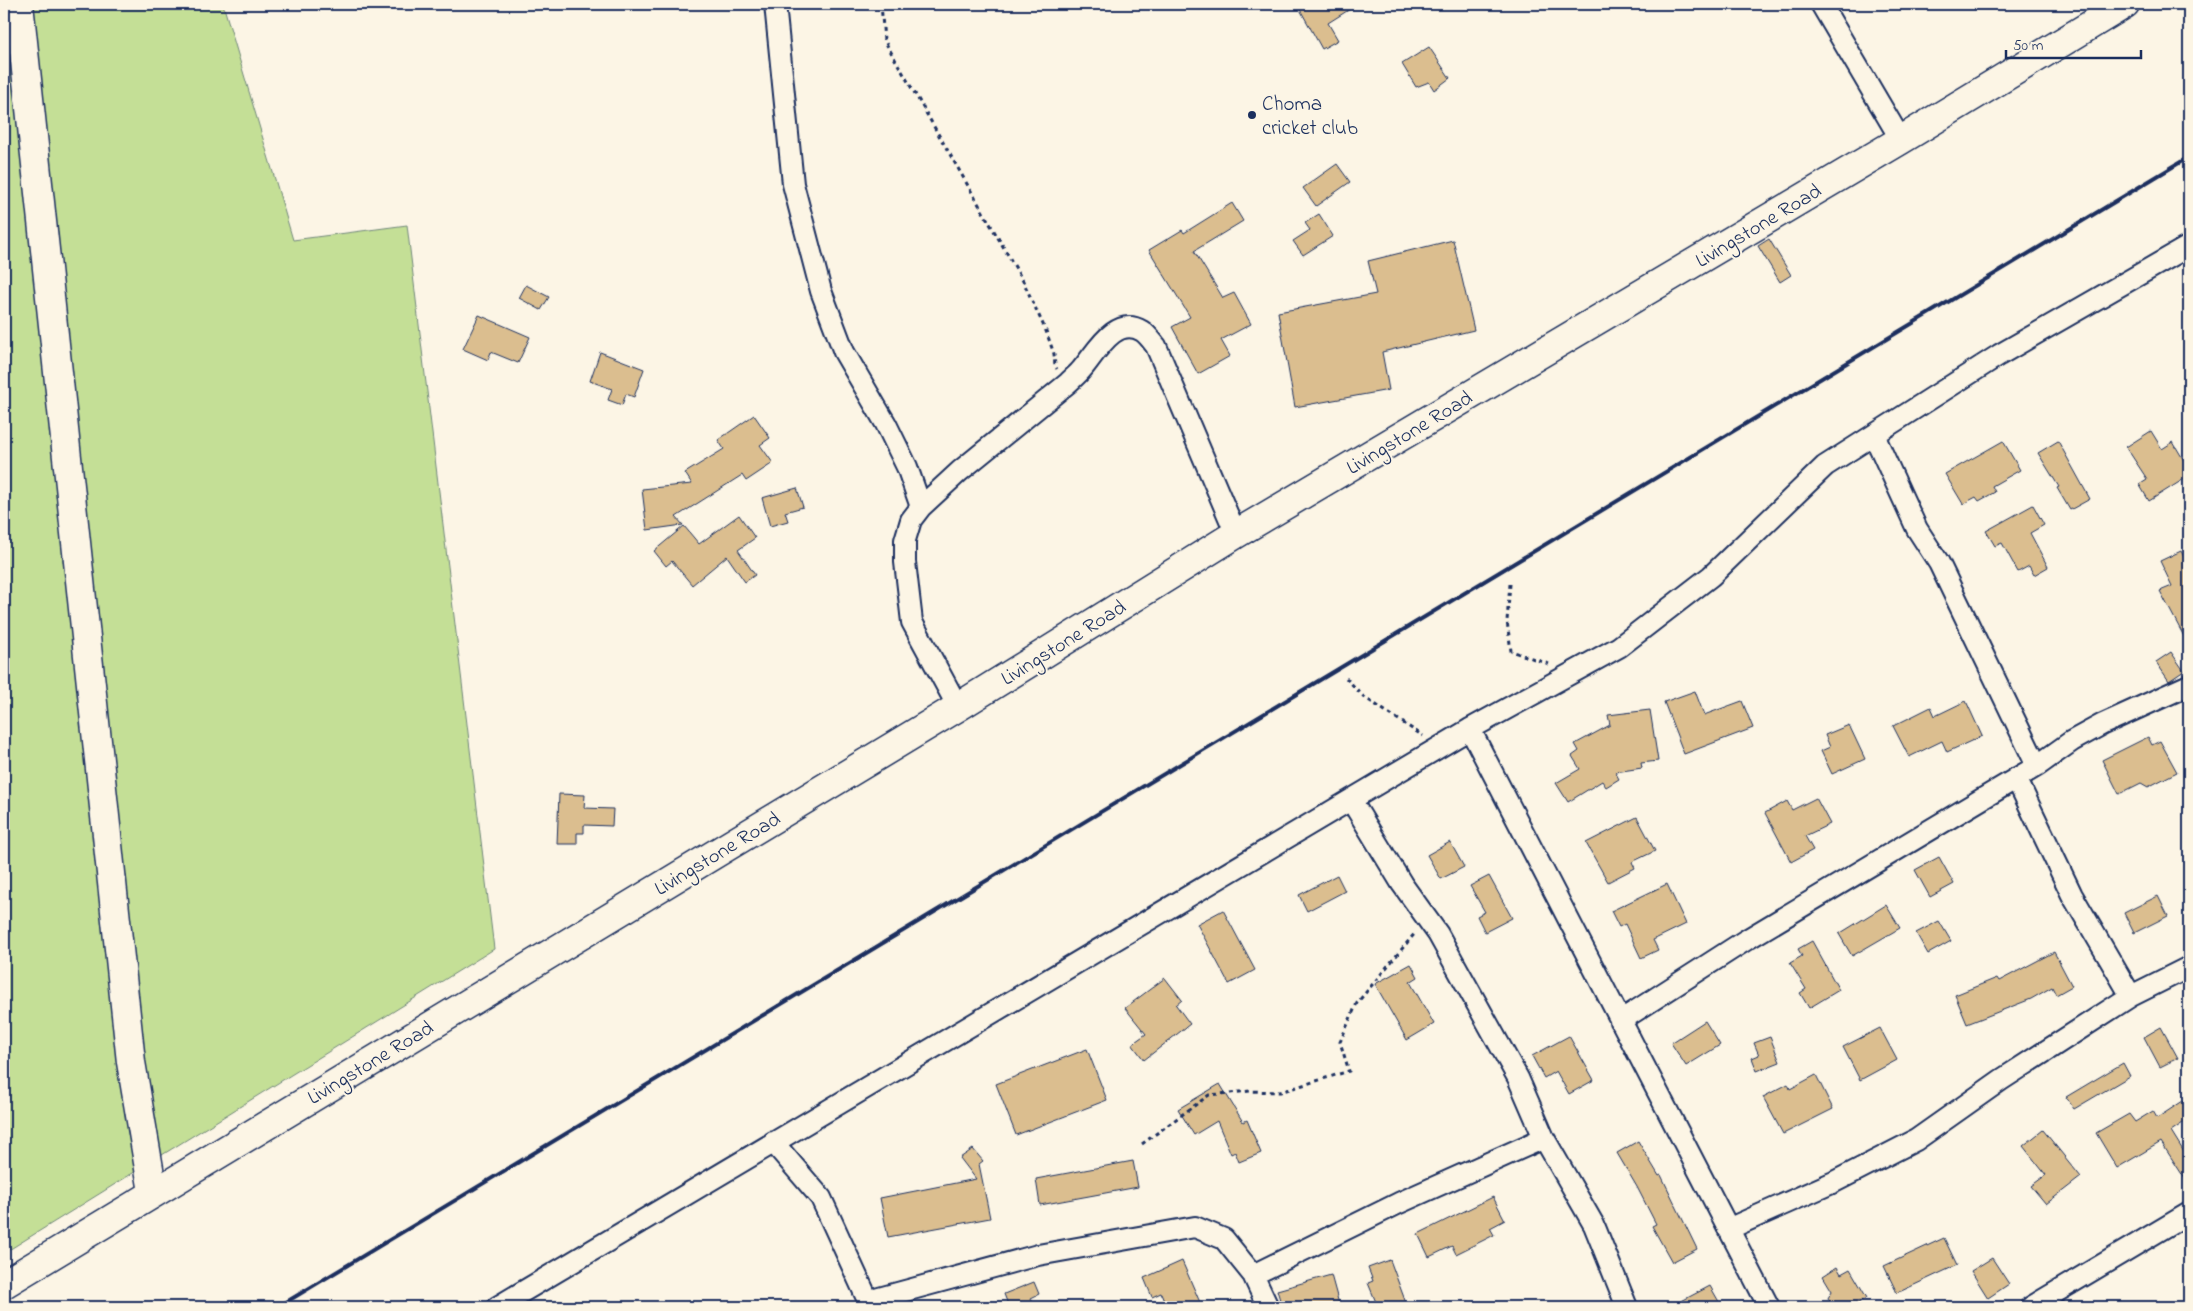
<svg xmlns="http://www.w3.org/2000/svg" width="2193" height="1311" font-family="'Indie Flower',sans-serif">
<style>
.green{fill:#c4df96;stroke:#70877a}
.building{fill:#dbbe8f;stroke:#1b2f5e}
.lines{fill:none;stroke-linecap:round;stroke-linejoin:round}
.minor-casing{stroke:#1b2f5e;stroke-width:24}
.secondary-casing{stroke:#1b2f5e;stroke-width:31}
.trunk-casing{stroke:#1b2f5e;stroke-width:31}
.path{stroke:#1b2f5e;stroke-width:3;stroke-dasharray:4 4;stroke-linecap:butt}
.minor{stroke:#fcf5e5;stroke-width:20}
.secondary{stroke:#fcf5e5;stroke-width:28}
.trunk{stroke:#fcf5e5;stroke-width:28}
.rail{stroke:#1b2f5e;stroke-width:4}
.poi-dot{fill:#1b2f5e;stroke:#fcf5e5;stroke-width:2}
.labels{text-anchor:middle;stroke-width:4;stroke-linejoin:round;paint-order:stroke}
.poi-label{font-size:21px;fill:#1b2f5e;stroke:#fcf5e5;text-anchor:start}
.street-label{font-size:21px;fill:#1b2f5e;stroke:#fcf5e5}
</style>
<rect width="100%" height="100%" fill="#fcf5e5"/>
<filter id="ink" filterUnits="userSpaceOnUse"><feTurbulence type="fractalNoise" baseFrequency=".02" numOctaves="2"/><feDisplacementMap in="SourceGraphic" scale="10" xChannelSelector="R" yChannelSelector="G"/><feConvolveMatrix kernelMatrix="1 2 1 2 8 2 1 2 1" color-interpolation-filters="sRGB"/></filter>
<g filter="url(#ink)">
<path class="green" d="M4,4h219l70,236 114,-15 87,724 -490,304z"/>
<path class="building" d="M1297,4h61l-30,19 10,17 -16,9z
M1429,47l21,31 -16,12 -5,-8 -13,5 -14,-23z
M1337,164l13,18 -34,24 -13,-18z
M1232,203l11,18 -49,30 29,47 11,-5 17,31 -30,16 9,16 -32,18 -26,-47 18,-10 -41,-67 33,-20 2,3z
M1319,214l14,22 -30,19 -10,-14 17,-11 -5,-7z
M1769,239l22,36 -11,7 -22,-36z
M1453,240l21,90 -92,22 7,38 -94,17 -17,-95 98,-18 -8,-33z
M526,285l23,12 -8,13 -22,-12z
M479,315l51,22 -12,26 -27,-11 -3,8 -25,-11z
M600,352l44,17 -10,28 -8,-3 -4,11 -14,-5 4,-11 -22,-8z
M754,415l16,23 -10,7 13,18 -27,18 -4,-6 -66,42 7,8 -36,5 -5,-41 50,-5 -7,-11 39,-24 -6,-9z
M2151,431l11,18 11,-7 16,27v7l-40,25 -10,-17 8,-5 -21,-32z
M2003,441l17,29 -28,16 3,6 -16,9 -3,-4 -13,7 -18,-30z
M2058,441l32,58 -20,11 -13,-22 2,-1 -21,-34z
M797,488l6,19 -18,5 3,9 -18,5 -8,-28z
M2033,505l11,20 -14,8 18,34 -14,8 -5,-9 -11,6 -16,-29 -7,3 -9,-15z
M739,515l16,23 -17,12 17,25 -10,7 -18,-26 -35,29 -20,-24 -6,5 -12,-15 30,-25 15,18z
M2181,551l8,16v79l-29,-55 12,-5 -12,-25z
M2171,652l13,19 -15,10 -13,-19z
M1695,691l9,24 38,-14 11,27 -69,26 -20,-52z
M1966,701l16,35 -35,16 -5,-11 -33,16 -16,-31 38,-19 4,9z
M1650,710l8,51 -17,2 1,5 -27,4 4,7 -13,8 -4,-6 -34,21 -12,-19 24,-14 -8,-13 7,-5 -4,-7 35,-19 -2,-10z
M1849,725l16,34 -33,15 -11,-23 9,-4 -5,-12z
M2148,737l4,8 8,-4 17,31 -29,15 -7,-4 -22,11 -17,-34z
M559,794l26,1 -1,13 29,1 -1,17 -28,-1v8h-7v11h-20z
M1816,798l14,26 -25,12 8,14 -22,12 -26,-49 22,-12 5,9z
M1637,817l18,34 -23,11 3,6 -27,14 -22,-39z
M1450,842l14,25 -23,12 -14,-24z
M1939,857l15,27 -24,13 -15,-27z
M1337,875l8,16 -38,20 -8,-16z
M1489,876l23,42 -27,14 -8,-16 8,-4 -15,-26z
M1667,884l19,40 -33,16 5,10 -17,8 -16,-34 -6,3 -8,-16z
M2158,896l10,20 -34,17 -10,-20z
M1886,905l14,23 -48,28 -13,-22z
M1223,910l32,60 -26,14 -32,-60z
M1939,921l12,20 -23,13 -12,-21z
M1812,941l27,49 -30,18 -9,-15 6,-4 -16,-26 12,-7 -4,-7z
M2054,952l18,34 -16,9 -4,-8 -21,12 -64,25 -12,-29 42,-17 2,3z
M1411,964l7,13 -8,5 24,42 -27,16 -32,-56z
M1165,978l17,22 -6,5 14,19 -46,36 -12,-16 14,-10 -21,-26z
M1705,1021l15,24 -34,21 -15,-23z
M2161,1027l17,31 -18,9 -16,-30z
M1880,1028l17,32 -37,20 -17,-33z
M1569,1036l25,44 -25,14 -13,-23 -12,7 -12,-22z
M1770,1037l10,25 -23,9 -5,-13 7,-3 -5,-12z
M1087,1049l20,51 -91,35 -20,-51z
M2123,1063l7,13 -56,33 -8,-12z
M1816,1075l17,34 -50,25 -20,-37 25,-13 2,5z
M1220,1084l23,38 4,-2 14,33 -22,9 -4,-10 -4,2 -14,-33 -23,14 -16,-26z
M2189,1097v22l-18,12 18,29v25l-28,-43 -44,26 -21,-35 33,-19 6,8 18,-11 4,7z
M2043,1130l38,47 -35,27 -15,-18 15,-11 -23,-29z
M1638,1141l21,35 2,-1 36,74 -25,13 -20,-36 4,-2 -19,-37 -20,-34z
M973,1149l10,12 -4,3 11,54 -102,19 -8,-39 96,-19 -16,-21z
M1133,1161l5,26 -98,18 -4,-26z
M1493,1197l12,23 -15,8 4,7 -38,19 -4,-8 -23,11 -11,-23z
M1944,1238l13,27 -60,28 -13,-27z
M1992,1258l17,26 -21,14 -17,-27z
M1390,1260l16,43 -11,4h-17l-10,-24 5,-2 -5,-13z
M1182,1261l20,46h-35l-6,-14 -9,4 -8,-19z
M1837,1267l4,7 9,-5 17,29 -16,9h-18l-5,-9 4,-7 -9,-15z
M1331,1275l8,29 -12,3h-45l-5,-17z
M1034,1282l5,12 -8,4 3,9h-25l-5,-13z
M1710,1286l12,21h-52z"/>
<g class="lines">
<g class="minor-casing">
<path id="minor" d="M775,4l18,180 28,107 23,61 42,72 21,43 14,40
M1821,4l80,136
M1874,435l43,94 22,34 98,203
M958,707l-46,-85 -7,-60v-22l6,-20 10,-13 39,-36 108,-88c5,-5 10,-9 14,-14 14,-16 33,-54 60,-38 5,3 10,10 14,15l80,188
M1470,729l299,578
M2016,778l56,117 59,101
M1351,800l51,84 36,50 80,144 26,60 50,87 33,82
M1620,1021l126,-81 291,-174 35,-25 31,-17 86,-39
M773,1142l48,56 50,109
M1728,1229l106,-47 82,-42 85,-60 130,-84 58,-29
M868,1301l170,-46 157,-28 29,12 29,36
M497,1307l973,-578 149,-82 92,-71 114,-110 174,-111 190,-109
M1268,1307l-15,-32 146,-72 145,-65
M2031,1307l158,-94"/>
</g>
<g class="secondary-casing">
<path id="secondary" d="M19,4l112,1058 22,130"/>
</g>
<g class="trunk-casing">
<path id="trunk" d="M4,1284l954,-577 278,-173 665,-394 224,-136"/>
</g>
<path class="path" d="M881,4l3,36 139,241 23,50 8,23 1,12 2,3
M1510,584l-3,37 4,30 38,13
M1346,678l18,19 59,39
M1142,1144l67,-49 41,-4 30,1 69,-21 -9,-29 17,-39 59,-71"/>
<use href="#minor" class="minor"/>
<use href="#secondary" class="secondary"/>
<use href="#trunk" class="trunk"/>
<path class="rail" d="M278,1307l1911,-1150"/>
</g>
</g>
<circle class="poi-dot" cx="1252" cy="115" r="5"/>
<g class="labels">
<g class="poi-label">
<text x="1262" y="110">Choma<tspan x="1262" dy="24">cricket club</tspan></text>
</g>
<g class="street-label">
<text transform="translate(1758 225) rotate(-31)" y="7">Livingstone Road</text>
<text transform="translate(1409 432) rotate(-31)" y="7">Livingstone Road</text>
<text transform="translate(1063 642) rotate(-32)" y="7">Livingstone Road</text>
<text transform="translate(717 853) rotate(-31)" y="7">Livingstone Road</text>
<text transform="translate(370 1062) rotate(-31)" y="7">Livingstone Road</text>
</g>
</g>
<rect width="2193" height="1311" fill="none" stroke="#fcf5e5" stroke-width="20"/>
<rect x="10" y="10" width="2173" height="1291" fill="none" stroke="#1b2f5e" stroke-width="2" filter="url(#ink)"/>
<path d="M2006 50v8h135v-8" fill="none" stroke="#1b2f5e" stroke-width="2.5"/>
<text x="2013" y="50" font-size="15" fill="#1b2f5e" stroke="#fcf5e5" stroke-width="4" paint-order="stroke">50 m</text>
</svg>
